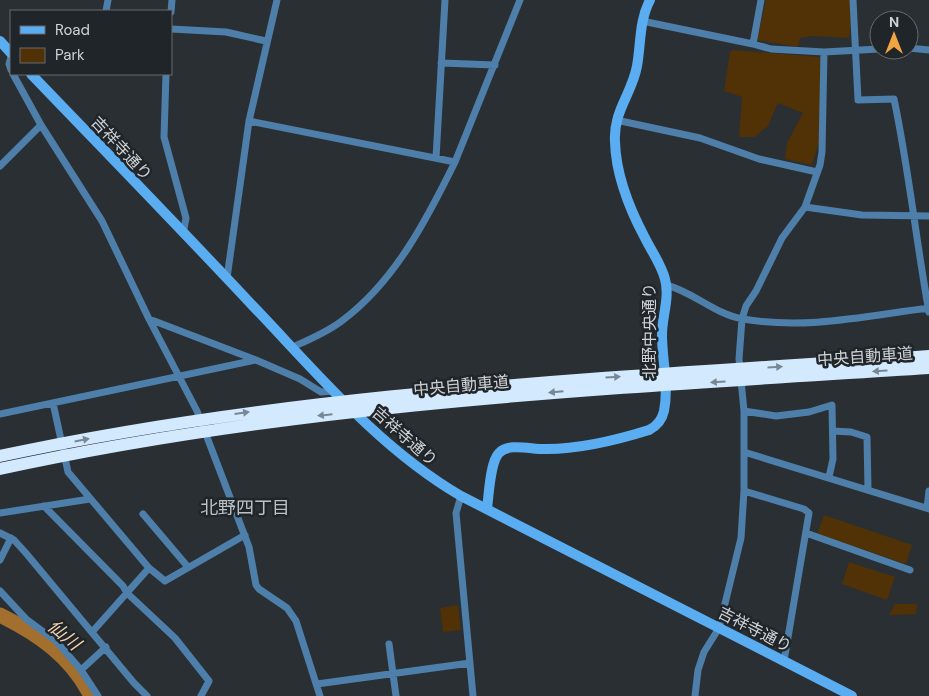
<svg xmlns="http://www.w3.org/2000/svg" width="929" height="696" font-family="'DM Sans','Noto Sans JP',sans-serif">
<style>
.green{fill:#513106}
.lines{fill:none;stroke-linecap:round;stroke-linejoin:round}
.river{stroke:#a36f2f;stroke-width:15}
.street{stroke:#4e7faa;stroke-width:7}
.secondary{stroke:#5badf1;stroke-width:10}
.highway-bridge{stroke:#d2e9fe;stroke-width:12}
.oneway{fill:#798794}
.labels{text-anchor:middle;stroke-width:5;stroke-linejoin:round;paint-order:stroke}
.street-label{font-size:16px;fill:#d0d3d6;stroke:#202529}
.neighbourhood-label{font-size:18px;fill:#bac1c7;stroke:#202529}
.water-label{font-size:18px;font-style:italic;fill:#f3d0aa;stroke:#202529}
</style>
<rect width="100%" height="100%" fill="#2a2f33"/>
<path class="green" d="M766,0h85l1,17 -3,21 -36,-2 -13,2 -2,9 -41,-7z
M733,50l88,7v79l-9,29 -27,-6 2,-16 16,-30 -25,-10 -10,23 -14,11h-15l3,-40 -18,-6 6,-39z
M824,515l88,30 -6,19 -89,-30z
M849,562l46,15 -8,23 -45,-16z
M895,604h22l-1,10 -27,1z
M458,605l3,25 -18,2 -3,-24z"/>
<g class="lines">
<path class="river" d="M0,615c38,19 71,41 91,81"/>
<path class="street" d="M853,0l5,100 36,-1c15,71 22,142 35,213
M106,11l2,-11
M171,12l1,-12
M642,21l111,23 8,-44
M171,29l55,3 40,9
M909,48l20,2
M824,52l55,-3
M11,57l-2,7 2,6
M441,63l54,2
M13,74l28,51 61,96 47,98 48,92 52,136 7,38 3,4 28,19 9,13 24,75
M166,74l-2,63 22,81 -3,16
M616,120l84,18 59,21 58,13
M249,121l206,41c-28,57 -60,119 -112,158 -15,12 -33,19 -50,27
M436,158l9,-158
M455,162l65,-162
M0,166l41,-41
M805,207l57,8 67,1
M227,278l22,-157 28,-121
M666,285c28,7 48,29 77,34 63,11 123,-3 186,-11
M149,319l107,41 44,19 21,13 13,-1
M53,403l15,69 81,96 16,13 80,-46
M744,411l32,5 33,-4 23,-7 1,54 -4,18
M0,414l256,-54
M833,431l18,1 16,5 1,52
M744,452l185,57
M744,491l60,18 5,4 -25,148
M461,496l-5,17 17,183
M44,506l79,80 4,7 48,45 34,43 -8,15
M927,508l2,-17
M0,513l90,-14
M143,514l45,53
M0,533l14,7 11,12 109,131 13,13
M806,533l104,37
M0,560l11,-22
M0,591l26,28 30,22 25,29 17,26
M93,631l56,-63
M389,644l7,52
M81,670l25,-23
M317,684l153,-21
M695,696l3,-26 6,-18 15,-24 22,-90 3,-47v-80l-5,-52 3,-40 4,-13 10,-15 26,-53 23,-31 15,-42 2,-13 2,-100 -53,-3 -18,-5"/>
<path class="secondary" d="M0,41l11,12
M31,74c74,77 149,154 222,232 65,68 126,142 208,190l391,200
M487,508c2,-13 3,-46 12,-55 10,-11 34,-3 48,-4 33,0 70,-9 102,-19 8,-4 13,-10 15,-19 5,-25 -2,-51 -2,-76 0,-19 8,-37 3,-56 -4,-15 -13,-27 -20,-41 -16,-30 -29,-62 -30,-96 -2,-31 17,-48 22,-76 4,-22 2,-45 13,-66"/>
<path class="highway-bridge" d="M0,456c306,-66 618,-78 929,-100
M0,469c305,-67 618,-81 929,-101"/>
</g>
<defs><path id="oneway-solid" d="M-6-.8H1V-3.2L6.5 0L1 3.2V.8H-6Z" transform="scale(1.25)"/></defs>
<g class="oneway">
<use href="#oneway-solid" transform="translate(775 367) rotate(-4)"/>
<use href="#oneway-solid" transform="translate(880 371) rotate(176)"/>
<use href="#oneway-solid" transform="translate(613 377) rotate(-3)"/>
<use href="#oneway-solid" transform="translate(718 382) rotate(176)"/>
<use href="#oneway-solid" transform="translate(556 392) rotate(175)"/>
<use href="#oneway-solid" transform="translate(242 413) rotate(-8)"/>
<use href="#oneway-solid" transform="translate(325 415) rotate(174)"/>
<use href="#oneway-solid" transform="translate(82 440) rotate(-11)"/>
</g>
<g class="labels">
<g class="street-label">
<text transform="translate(122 148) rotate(47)" y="6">吉祥寺通り</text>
<text transform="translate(649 331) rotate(-90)" y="6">北野中央通り</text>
<text transform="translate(865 356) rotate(-4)" y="6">中央自動車道</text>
<text transform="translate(461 385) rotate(-5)" y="6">中央自動車道</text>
<text transform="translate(405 436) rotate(41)" y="6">吉祥寺通り</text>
<text transform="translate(755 629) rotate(27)" y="6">吉祥寺通り</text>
</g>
<g class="neighbourhood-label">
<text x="245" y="514">北野四丁目</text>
</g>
<g class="water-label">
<text transform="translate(64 635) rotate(40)" y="6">仙川</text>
</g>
</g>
<rect x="10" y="10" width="162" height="65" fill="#202529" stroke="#666b6e"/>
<rect x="20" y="26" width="25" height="8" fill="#5badf1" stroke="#666b6e"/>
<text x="55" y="35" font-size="15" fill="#d0d3d6">Road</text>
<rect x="20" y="48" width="25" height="15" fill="#513106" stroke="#666b6e"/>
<text x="55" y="60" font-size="15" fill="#d0d3d6">Park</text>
<g transform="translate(894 35)"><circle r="24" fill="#202529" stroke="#666b6e"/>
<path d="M0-4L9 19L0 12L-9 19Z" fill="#f3a442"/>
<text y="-8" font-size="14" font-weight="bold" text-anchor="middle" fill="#d0d3d6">N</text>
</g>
</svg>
